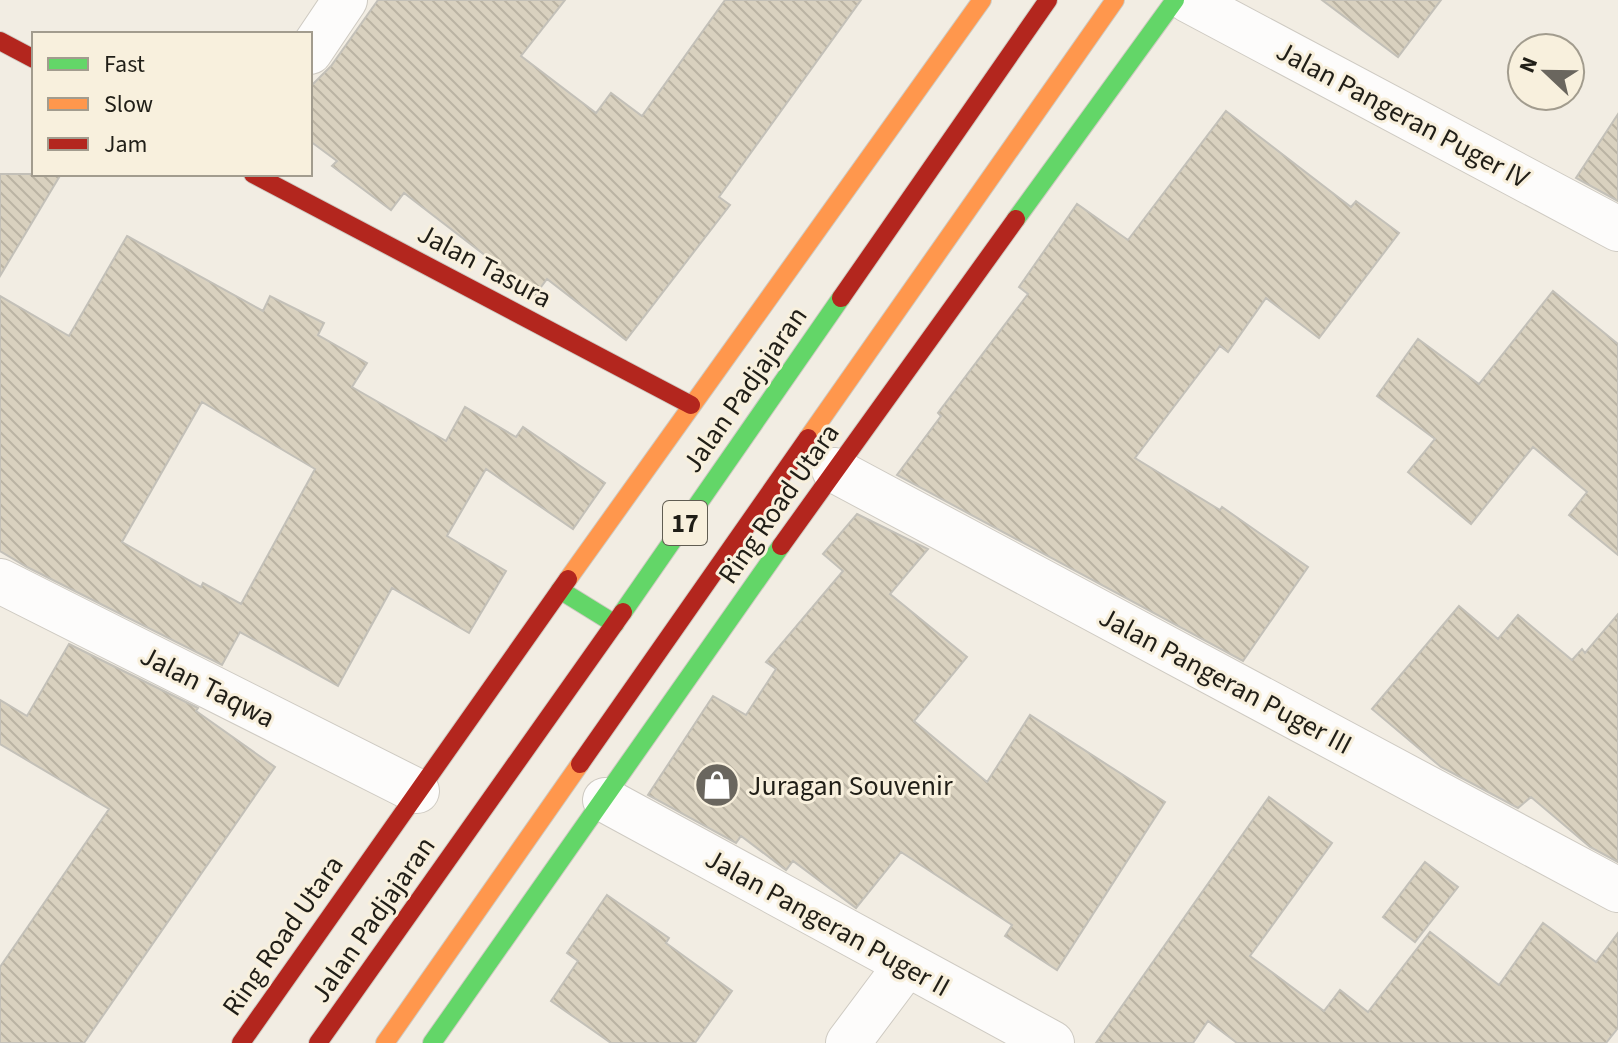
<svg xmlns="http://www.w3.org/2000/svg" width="1618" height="1043" font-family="'Source Sans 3',sans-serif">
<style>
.building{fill:url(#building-back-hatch);stroke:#c3c0b8;stroke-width:2;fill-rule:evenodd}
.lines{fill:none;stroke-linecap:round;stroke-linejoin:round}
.street-casing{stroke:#cecac2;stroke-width:46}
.fast-casing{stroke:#cecac2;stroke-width:20}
.slow-casing{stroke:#cecac2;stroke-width:20}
.jam-casing{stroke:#cecac2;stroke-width:20}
.street{stroke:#fdfcfb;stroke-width:44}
.fast{stroke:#63d668;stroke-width:18}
.slow{stroke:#ff974d;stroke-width:18}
.jam{stroke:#b3261e;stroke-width:18}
.labels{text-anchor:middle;stroke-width:6;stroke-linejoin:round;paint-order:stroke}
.shield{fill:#f8f0dd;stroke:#615d52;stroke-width:2}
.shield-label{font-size:26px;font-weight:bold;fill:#201e17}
.street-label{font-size:28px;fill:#201e17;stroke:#f8f0dd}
.poi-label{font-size:28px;fill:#201e17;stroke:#f8f0dd;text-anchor:start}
</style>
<defs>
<pattern id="building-back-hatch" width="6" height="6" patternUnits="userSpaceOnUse" patternTransform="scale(2)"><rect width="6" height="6" fill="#d9d1bf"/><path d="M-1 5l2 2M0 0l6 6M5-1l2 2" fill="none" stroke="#bab3a3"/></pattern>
</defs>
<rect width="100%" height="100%" fill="#f2ede3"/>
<path class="building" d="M378,0h187l-44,56 75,57 15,-20 31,23 83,-116h136l-142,197 11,8 -104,135 -79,-61 -12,16 -18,-10 -20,-16 2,-3 -95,-73 -13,17 -59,-44 5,-5 -27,-20v-54l21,-21z
M1322,0h119l-43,57z
M1226,111l125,96 5,-6 43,32 -80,105 -53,-40 -38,54 -8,-6 -85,112 85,52 2,-3 86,60 -65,94 -346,-186 44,-59 -3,-3 90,-119 -9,-7 58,-83 51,36z
M1618,114v87l-42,-23z
M0,174h61l-61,102z
M127,236l136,75 7,-15 54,27 -6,12 49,28 -15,24 94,54 19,-34 51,30 7,-10 82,56 -32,46 -87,-60 -39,67 59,35 -37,62 -77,-45 -54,98 -98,-54 -18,33 -195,-98 -27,-16v-255l69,40zM202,402l113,67 -74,135 -38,-21 -2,4 -79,-45z
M1553,291l65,53v211l-49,-40 18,-23 -54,-45 -62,77 -63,-52 27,-33 -58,-43 41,-57 61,45z
M857,514l71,35 -38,45 77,63 -53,64 73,61 43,-67 135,87 -108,168 -52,-34 7,-11 -111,-73 -45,56 -63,-47 -7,9 -45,-34 -5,7 -88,-48 65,-99 33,19 30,-46 -10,-7 77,-91 -20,-17z
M1459,606l39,33 20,-24 54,45 10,-11 3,4 33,-39v248l-28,-15 -59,-50 -13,11 -77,-41 -69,-58z
M69,644l129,64 -2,3 79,56 -191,276h-84v-76l109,-158 -109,-65v-44l27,16z
M1269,797l63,46 -82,113 74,55 16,-21 28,22 62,-80 69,53 44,-62 53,39 22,-29v95l-12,15h-369l-29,-22 -15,22h-97z
M1425,862l33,25 -43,55 -32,-25z
M607,895l62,43 -3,5 66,48 -37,52h-84l-60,-42 27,-40 -11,-8z"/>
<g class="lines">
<g class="street-casing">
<path id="street" d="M1188,0l430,229
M310,52l35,-52
M834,470l784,420
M0,581l417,210
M605,800l447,243
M848,1043l59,-79"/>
</g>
<g class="fast-casing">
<path id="fast" d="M1016,219l159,-219
M560,590l55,34
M623,612l218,-314
M432,1043l349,-497"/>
</g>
<g class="slow-casing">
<path id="slow" d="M808,438l307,-438
M568,579l414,-579
M385,1043l195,-279"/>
</g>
<g class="jam-casing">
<path id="jam" d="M0,41l34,18
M253,174l438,231
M841,298l207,-298
M781,546l235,-327
M580,764l228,-326
M241,1043l327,-464
M318,1043l305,-431"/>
</g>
<use href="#street" class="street"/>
<use href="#fast" class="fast"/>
<use href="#slow" class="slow"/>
<use href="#jam" class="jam"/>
</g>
<defs>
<g id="shop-disc" transform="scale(2.3)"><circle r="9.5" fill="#6a665e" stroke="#f8f0dd"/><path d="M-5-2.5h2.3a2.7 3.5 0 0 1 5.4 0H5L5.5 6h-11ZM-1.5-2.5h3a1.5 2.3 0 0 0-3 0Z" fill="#fff"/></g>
</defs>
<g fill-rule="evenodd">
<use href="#shop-disc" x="717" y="785"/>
</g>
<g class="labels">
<rect class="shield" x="663" y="501" width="44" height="44" rx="6"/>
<g class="shield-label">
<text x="685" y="532">17</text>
</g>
<g class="street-label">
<text transform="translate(1403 114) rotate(28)" y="10">Jalan Pangeran Puger IV</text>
<text transform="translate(485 265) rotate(28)" y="10">Jalan Tasura</text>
<text transform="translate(744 389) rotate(-55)" y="10">Jalan Padjajaran</text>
<text transform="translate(778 503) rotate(-55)" y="10">Ring Road Utara</text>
<text transform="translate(1226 680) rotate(28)" y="10">Jalan Pangeran Puger III</text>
<text transform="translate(208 686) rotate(27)" y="10">Jalan Taqwa</text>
<text transform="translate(372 919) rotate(-55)" y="10">Jalan Padjajaran</text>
<text transform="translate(828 922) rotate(29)" y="10">Jalan Pangeran Puger II</text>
<text transform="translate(282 935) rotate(-55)" y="10">Ring Road Utara</text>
</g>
<g class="poi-label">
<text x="748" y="795">Juragan Souvenir</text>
</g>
</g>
<rect x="32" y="32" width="280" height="144" fill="#f8f0dd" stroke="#a29c8e" stroke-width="2"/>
<rect x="48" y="58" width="40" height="12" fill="#63d668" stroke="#a29c8e" stroke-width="2"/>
<text x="104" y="72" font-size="24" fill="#201e17">Fast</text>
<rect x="48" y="98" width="40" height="12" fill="#ff974d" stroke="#a29c8e" stroke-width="2"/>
<text x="104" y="112" font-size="24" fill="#201e17">Slow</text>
<rect x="48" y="138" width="40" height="12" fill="#b3261e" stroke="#a29c8e" stroke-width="2"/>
<text x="104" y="152" font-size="24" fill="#201e17">Jam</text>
<g transform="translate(1546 72) rotate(292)"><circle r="38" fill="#f8f0dd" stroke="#a29c8e" stroke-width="2"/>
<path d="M0-6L14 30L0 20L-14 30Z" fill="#6a665e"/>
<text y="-12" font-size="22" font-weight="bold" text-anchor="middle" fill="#201e17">N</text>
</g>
</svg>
